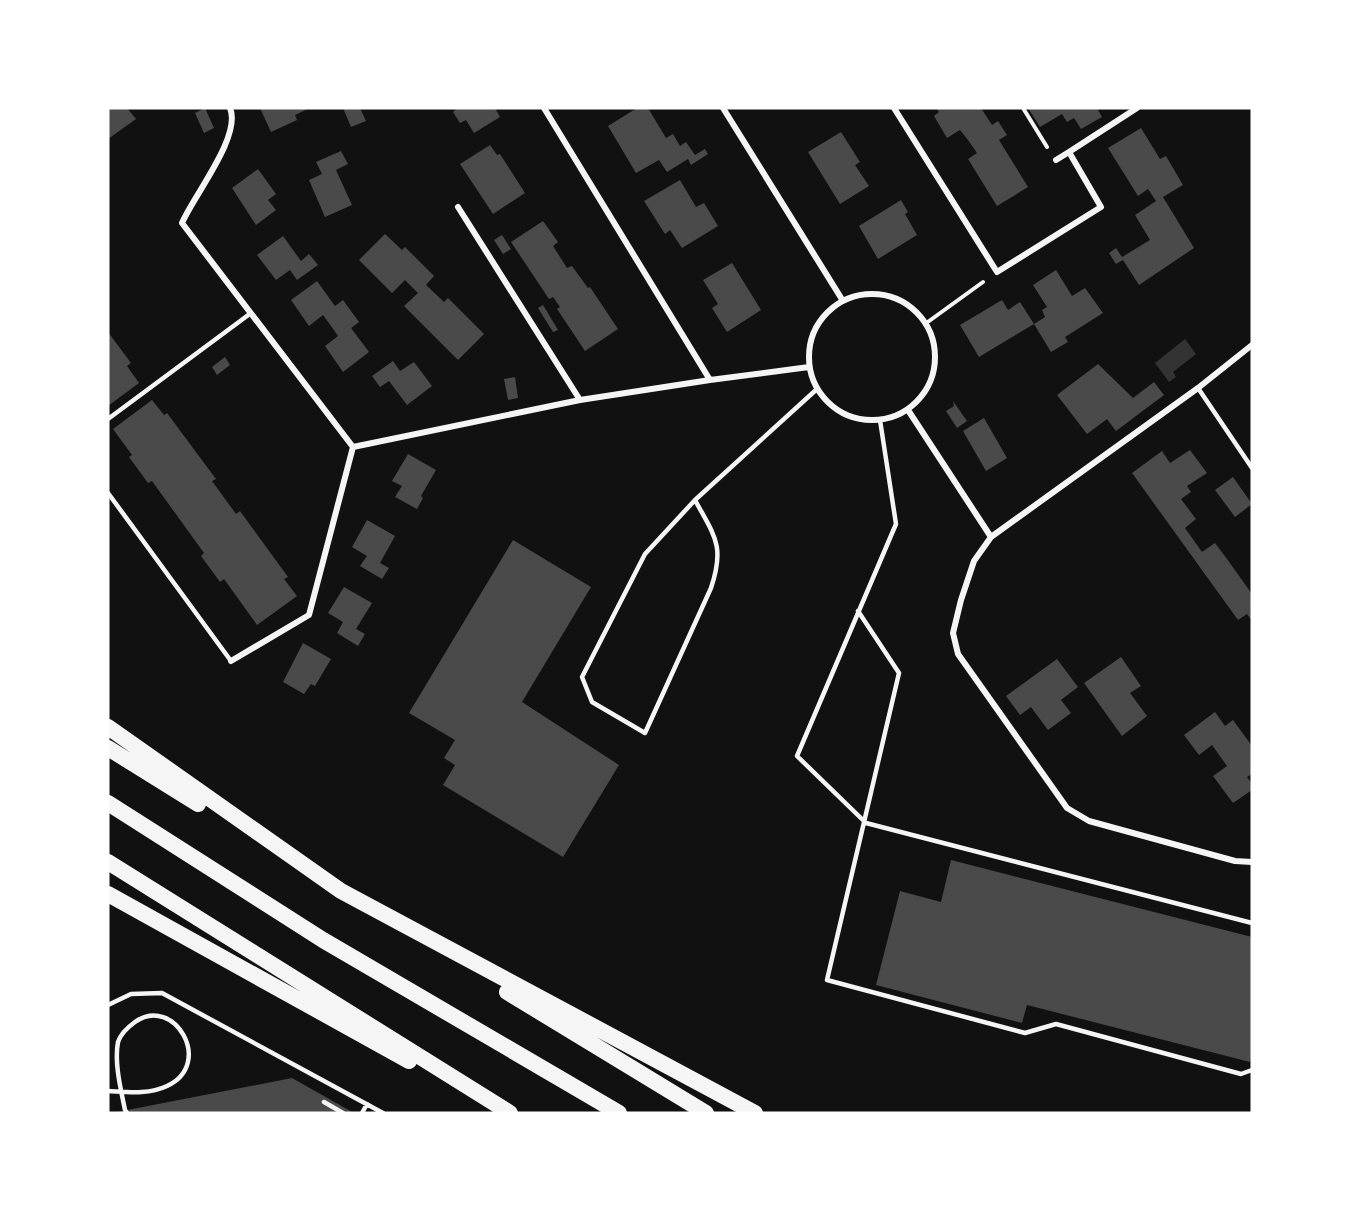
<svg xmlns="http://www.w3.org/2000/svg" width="1360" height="1221" font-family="Karla,sans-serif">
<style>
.water{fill:#333}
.building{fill:#4a4a4a}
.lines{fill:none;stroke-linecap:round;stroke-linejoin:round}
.path{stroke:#f5f5f5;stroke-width:4}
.service{stroke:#f5f5f5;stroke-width:4.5}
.minor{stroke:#f5f5f5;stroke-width:6}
.trunk{stroke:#f5f5f5;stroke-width:16}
</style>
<rect width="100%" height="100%" fill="#111"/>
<path class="water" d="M1185,339l11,15 -23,18 3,5 -7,5 -14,-19z"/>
<path class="building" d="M108,108h19l9,11 -28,20z
M205,108l9,20 -10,5 -9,-20z
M260,108h50l-15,7 2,5 -26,12z
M343,108h17l6,13 -15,6z
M457,108h38l5,9 -26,16 -8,-13 -6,3 -7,-11z
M637,108h11l18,30 7,-4 7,12 6,-4 9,13 10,-6 3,5 -17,11 -3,-6 -21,13 -8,-12 -23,13 -28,-47z
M936,108h45l11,17 6,-4 9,14 -8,5 29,47 -31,19 -29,-47 9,-6 -9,-13 -8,-10 -13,8 -13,-22 5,-4z
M1028,108h69l5,9 -21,12 -7,-11 -7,4 -5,-8 -22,13z
M1141,128l19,31 6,-3 17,29 -20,12 31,51 -55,37 -16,-25 -7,4 -7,-11 7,-5 6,9 28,-17 -15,-25 21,-14 -8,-12 -10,7 -30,-48z
M841,132l19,30 -5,3 14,21 -29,18 -32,-52z
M490,145l7,10 3,-1 25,39 -32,21 -33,-50z
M341,151l7,13 -12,6 16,35 -27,12 -16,-37 13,-6 -6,-12z
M258,169l18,25 -8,6 8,10 -20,15 -24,-37z
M680,180l16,27 8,-4 14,23 -36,22 -12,-18 -5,4 -21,-33z
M901,200l7,12 -3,2 12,21 -39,24 -19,-33z
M543,221l15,21 -5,4 14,22 5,-2 16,22 2,-1 28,42 -33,22 -28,-42 3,-2 -7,-10 -4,2 -38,-57z
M385,234l17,16 3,-3 29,29 -8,9 18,17 4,-4 36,36 -26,26 -54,-54 14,-13 -13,-13 -13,13 -33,-33z
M502,235l9,14 -8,5 -9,-14z
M283,236l18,25 8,-7 9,11 -21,15 -7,-10 -14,10 -19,-25z
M732,263l29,47 -34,22 -15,-24 6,-4 -15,-24z
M1056,270l16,26 13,-8 18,25 -38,24 3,5 -17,10 -17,-28 11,-7 -3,-7 5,-3 -14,-22z
M317,281l18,25 8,-6 16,22 -8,6 18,24 -26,20 -18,-26 13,-10 -7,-10 -8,-11 -14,11 -18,-26z
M1002,300l6,10 12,-8 14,22 -55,33 -19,-32z
M543,305l15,25 -5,2 -15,-24z
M108,332l23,31 -4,3 12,17 -31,23z
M225,357l5,8 -13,10 -5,-8z
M393,361l7,10 14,-9 18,24 -25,19 -18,-24 -9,6 -8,-11z
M1098,364l35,34 21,-16 10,13 -48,36 -9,-12 -20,15 -30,-39z
M515,377l3,21 -10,2 -4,-21z
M152,400l12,15 3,-2 49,66 -4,2 24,33 4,-3 48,66 -4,2 13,17 -40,29 -33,-46 -4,3 -19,-26 3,-3 -52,-72 -4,2 -19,-26 3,-2 -19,-26z
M953,401l14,20 -10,7 -11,-17 8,-5z
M984,418l23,40 -21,13 -23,-40z
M1190,450l17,23 -20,13 4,6 -10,7 15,20 -11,9 17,24 13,-9 12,16 25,35v27l-5,-7 -9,6 -106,-147 30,-22 8,12z
M408,454l28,16 -15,26 2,2 -6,11 -22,-12 7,-11 -10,-5z
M1233,477l19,27 -17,13 -20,-27z
M367,520l28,16 -15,27 9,5 -7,11 -22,-13 7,-10 -15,-9z
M513,540l78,47 -69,115 97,63 -56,92 -120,-72 12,-20 -11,-7 11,-18 -46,-27z
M344,587l28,16 -16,26 9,5 -7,12 -21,-13 6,-11 -15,-9z
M303,643l28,16 -16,27 -4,-2 -7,10 -21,-12z
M1121,657l20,29 -11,7 17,23 -25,20 -38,-53z
M1057,659l21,28 -17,13 10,13 -23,17 -17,-23 -11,8 -14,-19z
M1215,712l10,14 8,-6 19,26v28l-5,3 5,7v6l-19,13 -20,-27 14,-10 -15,-21 -13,10 -15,-20z
M951,860l301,77v116l-2,9 -223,-57 -5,18 -146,-38 24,-94 41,11z
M292,1078l62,35h-237v-1z"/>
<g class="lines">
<path class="path" d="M1023,108l24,39
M925,324l58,-42"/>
<path class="service" d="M1198,388l54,80
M108,419l143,-106
M880,420l16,104 -99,232 69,67 386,100
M108,493l123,168
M695,500c20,37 30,46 16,88l-66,145 -53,-31 -10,-25 63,-123 50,-54 122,-111
M858,611l41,62 -72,307 198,53 31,-9 185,50 11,-4
M108,1005l23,-11 31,-1 221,120
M108,1091c19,1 40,4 59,-5 48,-22 7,-92 -32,-64 -7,5 -14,11 -17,20 -4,21 3,48 7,68l2,3
M324,1102l19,11
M362,1113l5,-9"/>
<path class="minor" d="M230,108c12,28 -36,87 -48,115l171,224 -44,168 -78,46
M544,108l166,272 99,-13
M723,108l120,193
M894,108l103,164 104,-65 -32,-55 -13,8
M1069,152l68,-44
M458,207l122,193
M809 357a63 63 0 1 1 126 0a63 63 0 1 1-126 0Z
M1252,345l-54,43 -207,149 -17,24 -13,39 -8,33 5,21 109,154 22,13 146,40 17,1
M908,410l83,127
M353,447l227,-47 130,-20"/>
<path class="trunk" d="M108,727l233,164 414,222
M108,748l90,56
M108,803l215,137 296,173
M108,862l402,251
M108,894l301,167
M507,992l199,121"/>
</g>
<rect width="1360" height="1221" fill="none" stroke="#ffffff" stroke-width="219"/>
</svg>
